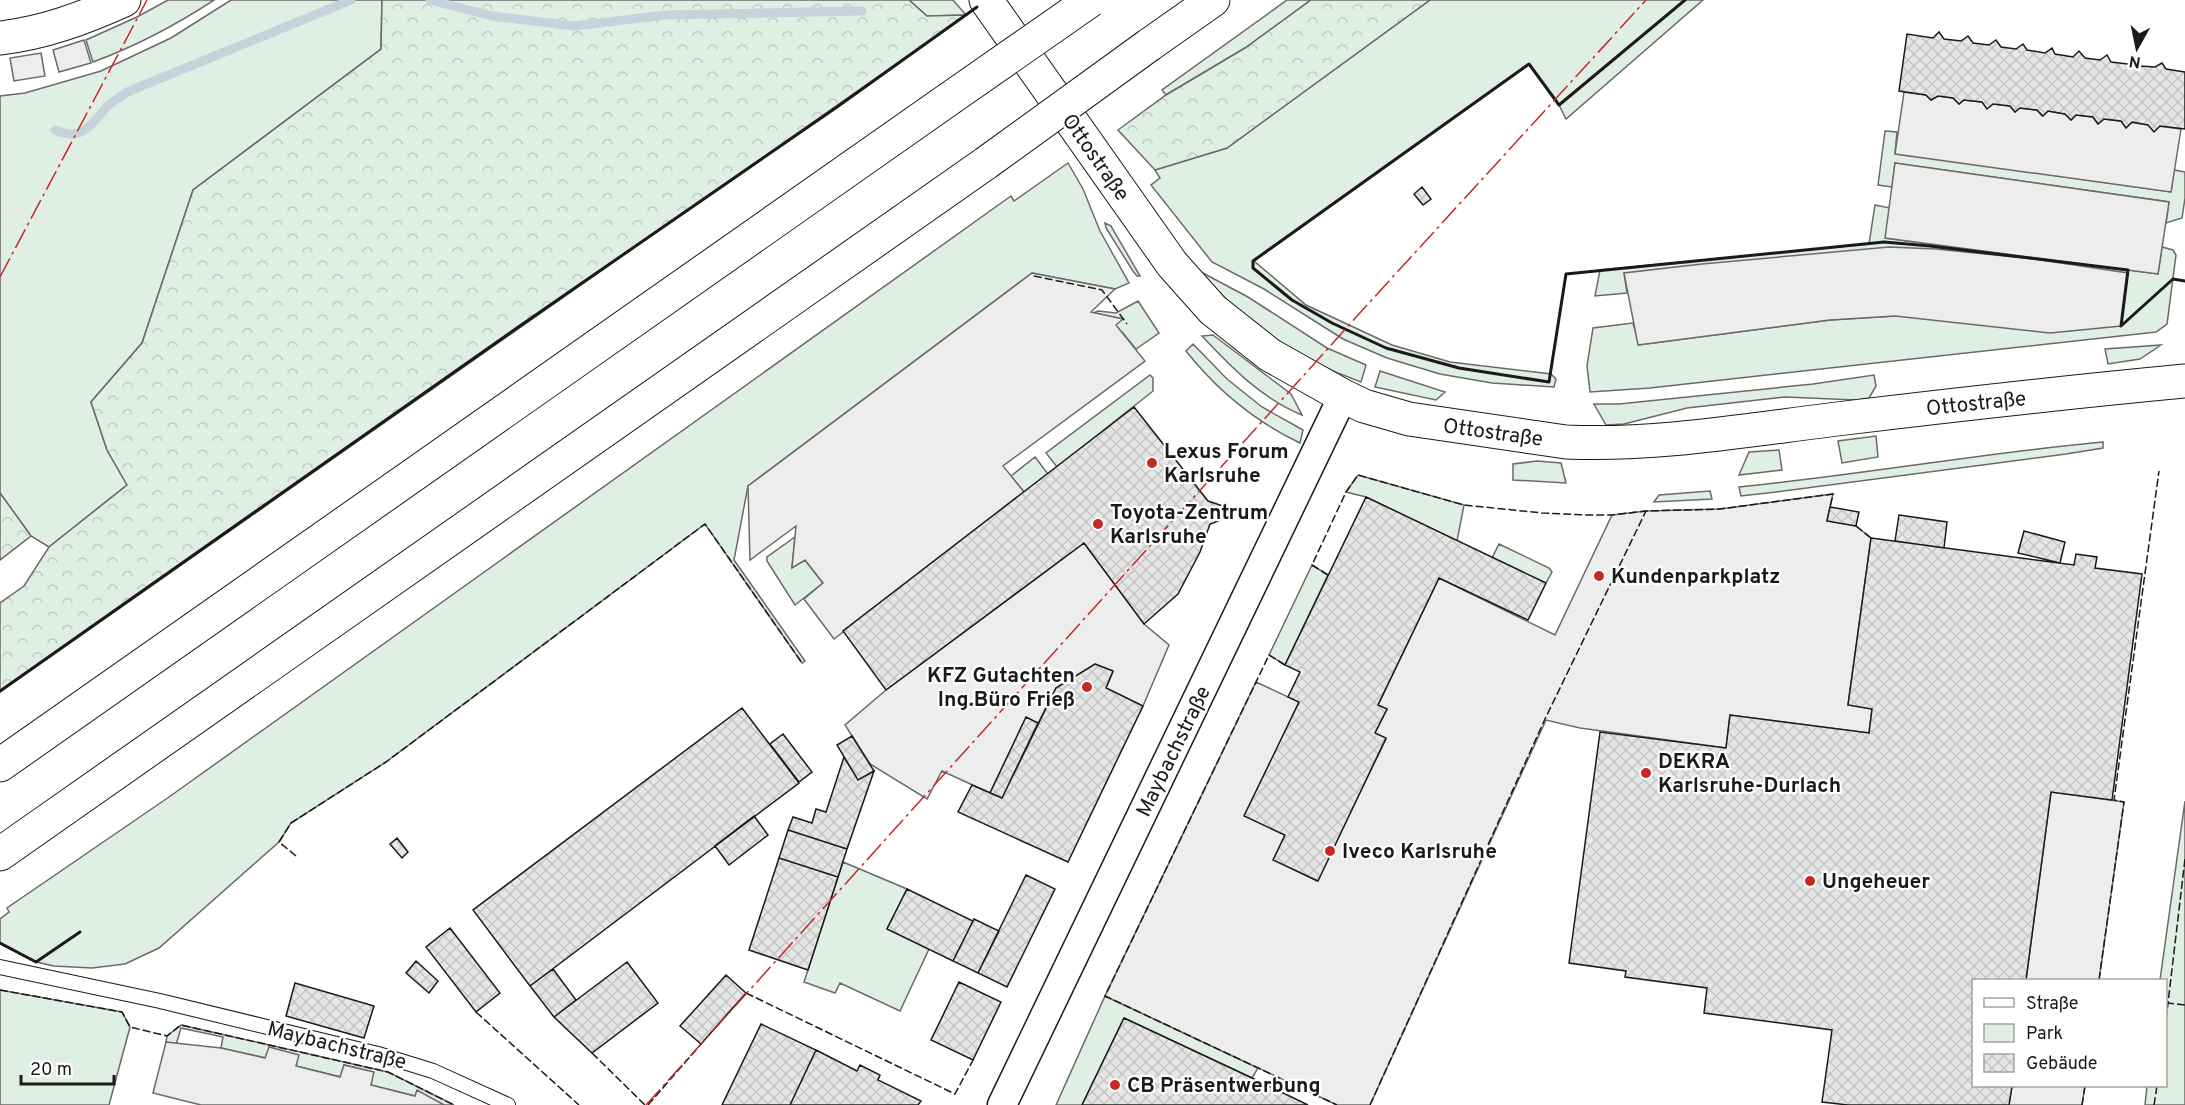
<svg xmlns="http://www.w3.org/2000/svg" width="2185" height="1105" font-family="Overpass,sans-serif">
<style>
.green{fill:#e0efe3;stroke:#6a6a6a;stroke-width:1.5}
.forest{fill:url(#forest-crowns);stroke:#6a6a6a;stroke-width:1.5}
.parking{fill:#ededed;stroke:#6a6a6a;stroke-width:1.5}
.lines{fill:none;stroke-linecap:round;stroke-linejoin:round}
.stream{stroke:#c6d2dc;stroke-width:9}
.building{fill:url(#building-cross-hatch);stroke:#1a1a1a;stroke-width:1.5}
.service-casing{stroke:#1a1a1a;stroke-width:16}
.minor-casing{stroke:#1a1a1a;stroke-width:31}
.secondary-casing{stroke:#1a1a1a;stroke-width:35}
.motorway-casing{stroke:#1a1a1a;stroke-width:35}
.service{stroke:#fff;stroke-width:14}
.minor{stroke:#fff;stroke-width:28}
.secondary{stroke:#fff;stroke-width:33}
.motorway{stroke:#fff;stroke-width:33}
.motorway-bridge-casing{stroke:#1a1a1a;stroke-width:35;stroke-linecap:butt}
.motorway-bridge{stroke:#fff;stroke-width:33}
.fence{stroke:#1a1a1a;stroke-width:1.5;stroke-dasharray:8 3;stroke-linecap:butt}
.wall{stroke:#1a1a1a;stroke-width:3}
.power{stroke:#c62828;stroke-width:1.5;stroke-dasharray:21 4.5 3 4.5;stroke-linecap:butt}
.poi-dot{fill:#c62828;stroke:#fff;stroke-width:2}
.labels{text-anchor:middle;stroke-width:4.5;stroke-linejoin:round;paint-order:stroke}
.street-label{font-size:21px;fill:#1a1a1a;stroke:#fff}
.poi-label{font-size:21px;font-weight:bold;fill:#1a1a1a;stroke:#fff;text-anchor:start}
</style>
<defs>
<pattern id="forest-crowns" width="20" height="18" patternUnits="userSpaceOnUse" patternTransform="scale(1.5)"><rect width="20" height="18" fill="#e0efe3"/><path d="M2 6a3 3 0 1 1 6 0M12 15a3 3 0 1 1 6 0" fill="none" stroke="#c0ccc2"/></pattern>
<pattern id="building-cross-hatch" width="8" height="8" patternUnits="userSpaceOnUse" patternTransform="scale(1.5)"><rect width="8" height="8" fill="#e6e6e6"/><path d="M0 0l8 8M0 8l8-8" fill="none" stroke="#c5c5c5"/></pattern>
</defs>
<rect width="100%" height="100%" fill="#fff"/>
<path class="green" d="M168,0h46c-38,25 -78,46 -121,62l-7,-22 51,-23z
M231,0h151l-1,49 -188,141 -51,153 -51,59 16,48 20,35 -78,62 -18,-11 -31,-43v-397l25,-3 76,-22 70,-33z
M909,0h44l13,15 -39,1z
M1287,0h24l-66,48 -79,47 -4,-5z
M1430,0h273l-137,119 -7,-14 -30,-41 -275,197 52,44 86,40 58,17 101,12 5,5 -2,8 -62,-4 -52,-9 -53,-16 -44,-19 -79,-50 -52,-27 -61,-77 9,-7 -5,-8 72,-22z
M1885,131l12,1 -2,21 276,39 3,-22 11,2v26l-3,20 -16,5 3,-21 -274,-39 -3,24 -14,-2z
M1068,163l15,26 17,42 29,52 -14,6 -83,-16 -284,213 -14,74 71,101 -3,2 -97,-139 -319,238 -95,61 -12,19 -120,106 -34,16 -33,4 -38,-2 -18,-4 -36,-19v-24l9,-7 -2,-4 162,-111 842,-601 3,5z
M1875,205l15,3 -4,30 272,36 4,-27 11,3 3,5 -9,69 -11,8 -506,56 -60,4 -3,-26 6,-38 40,-5 6,22 191,-25 65,-4 226,9 7,-52h-504l3,20 -32,3 5,-26 269,-26z
M1105,223l6,3 29,50h-3l-4,-5 -27,-43z
M1199,271l49,26 79,51 39,17 -5,17c-62,-22 -119,-61 -162,-111z
M1138,301l21,32 -23,16 -14,-17 -125,81 125,-94 -29,-6 5,-2 18,2z
M1213,335l78,59 11,21c-41,-17 -70,-47 -100,-79z
M1193,344l34,35 35,28 41,23 -3,13c-46,-22 -83,-53 -114,-92z
M2161,345l-21,14 -32,5 -3,-15z
M1380,371l65,21 -9,8 -61,-13z
M1150,375l3,3v13l-96,76 -11,-14z
M1874,375l2,11 -7,12 -13,2 -71,-3 -98,11 -63,16 -18,1 -12,-21h25l194,-20z
M1876,436l2,21 -36,6 -4,-22z
M2103,442v6l-37,6 -290,38 -35,4 -2,-9c122,-12 242,-34 364,-45z
M1779,450l3,20 -43,5 10,-23z
M1035,457l13,17 -24,18 -13,-16z
M1537,461l24,2 5,20 -53,-3v-16z
M1358,475l106,30 -7,36 -91,-44 -20,-5z
M1710,491l2,8 -58,3 5,-7z
M795,537l-3,30 13,-7 18,23 -28,22 -28,-44v-4z
M1499,544l50,24 3,4 -6,11 -54,-25z
M1312,565l16,10 -43,90 -16,-10z
M2185,801v304h-40l2,-19h19v-106h-6z
M843,862l64,27 -20,40 42,20 -29,62 -60,-28 -5,10 -31,-11z
M0,990l122,22 8,15 -21,78h-109z
M1105,996l153,72 -6,10 -128,-60 -42,87h-26z
M181,1025l207,47 66,33h-10l-27,-14 -2,5 -44,-11 2,-13 -29,-7 -3,12 -45,-11 2,-11 -32,3 -45,-10 2,-11 -42,-9 -5,17 -10,-3 1,-6z"/>
<path class="forest" d="M382,0h527l18,16 39,-1 -966,677v-89l24,-17 25,-39 78,-62 -20,-35 -16,-48 51,-59 51,-153 188,-141z
M1311,0h119l-203,148 -72,22 -37,-40 48,-35 79,-47z
M0,493l31,43 -31,24z"/>
<path class="parking" d="M84,40l7,23 -32,9 -6,-22z
M41,53l4,23 -31,5 -4,-23z
M1904,92l22,3 5,5 7,-4 15,2 6,6 5,-4 18,2 5,6 6,-4 17,2 5,6 5,-4 17,2 5,6 6,-5 17,3 6,6 5,-5 17,2 5,7 6,-5 77,10 -10,63 -276,-38z
M1895,163l274,39 -11,72 -273,-36z
M1889,247l47,2 98,10 94,14 -7,53 -71,7 -155,-17 -65,4 -192,25 -14,-72 78,-9z
M1032,273l83,16 -24,23 32,7 -7,6 29,36 -142,105 21,26 -190,147 -30,-40 19,-16 -18,-23 -13,8 4,-42 -46,34 -2,-74z
M1833,494l-6,27 29,5 15,12 -23,167 24,4 -3,24 -139,-18 -4,33 -146,-20 -34,-8 -176,385h-33l-232,-109 151,-314 43,20 -54,114 40,19 -11,25 43,21 69,-142 -11,-6 12,-24 -9,-4 61,-127 116,57 57,-120 34,-4 74,-2z
M1084,543l60,81 25,21 -26,61 -37,-18 7,-16 -18,-8 -39,24 -18,35 -12,-5 -36,75 -48,-22 -15,28 -57,-35 -25,-39 41,-35z
M2051,792l73,10 -25,178h-73z
M166,1042l55,6 44,10 4,-11 30,8 -3,11 44,11 4,-12 30,7 -3,13 44,11 2,-6 27,15h-243l-48,-12z
M2012,1086h73l-3,19h-73z"/>
<g class="lines">
<path class="stream" d="M430,0l62,16 83,10 90,-11 197,-4
M55,130c28,12 35,-5 52,-23 5,-6 14,-10 20,-15l224,-92"/>
</g>
<path class="building" d="M1939,32l5,7 17,2 7,-5 5,7 16,2 7,-5 5,7 15,2 7,-5 4,6 18,3 7,-5 3,6 18,3 6,-6 6,7 15,2 7,-5 4,7 17,2 7,-5 5,7 15,1 7,-4 4,6 19,3v57l-25,-3 -6,6 -6,-7 -16,-3 -6,6 -5,-7 -17,-2 -6,5 -5,-7 -17,-2 -5,5 -6,-6 -17,-3 -5,5 -6,-6 -17,-2 -5,4 -5,-6 -17,-2 -6,5 -5,-7 -18,-2 -5,4 -6,-6 -15,-2 -7,4 -5,-5 -27,-4 8,-57 26,4z
M1422,187l9,12 -8,6 -9,-11z
M1134,407l74,94 15,5 -2,14 -11,4 -10,28 -22,42 -34,30 -60,-81 -198,147 -43,-59z
M1366,497l180,86 -18,37 -89,-42 -61,127 9,4 -12,24 11,5 -68,143 -45,-21 12,-25 -41,-19 55,-114 -11,-5 12,-25 -15,-7z
M1830,507l29,5 -3,14 -29,-5z
M1899,515l48,7 -3,26 -49,-7z
M2024,531l41,11 -5,21 -42,-10z
M1871,538l203,27 2,-11 21,3 -2,11 47,6 -30,226 -61,-8 -25,188h-52v106h38l-3,19h-161l-26,-3 10,-72 -128,-17 3,-25 -82,-11 1,-6 -57,-8 31,-231 126,16 4,-33 139,18 3,-24 -24,-4z
M1095,664l18,7 -7,17 37,18 -75,156 -110,-50 14,-27 30,13 54,-110z
M742,708l57,75 -269,203 -57,-76z
M1026,717l12,6 -36,75 -12,-5z
M783,734l29,38 -13,10 -29,-38z
M852,736l22,35 -16,9 -21,-35z
M844,757l14,23 16,-9 -27,78 -59,-19 5,-13 19,6 4,-14 10,3z
M754,816l14,19 -39,30 -14,-19z
M788,830l59,19 -9,28 -59,-19z
M397,838l11,14 -6,6 -12,-14z
M779,858l59,19 -30,93 -59,-20z
M1026,875l29,14 -48,98 -29,-14z
M907,889l66,32 -20,40 -66,-32z
M974,919l25,12 -21,42 -25,-12z
M450,928l50,65 -24,19 -50,-65z
M416,961l22,20 -9,12 -23,-20z
M627,962l31,41 -66,50 -38,-36z
M553,969l23,31 -22,17 -24,-31z
M726,975l20,18 -45,51 -21,-18z
M959,982l42,20 -28,58 -42,-20z
M295,983l79,23 -10,32 -78,-22z
M1124,1018l128,60 56,27h-226z
M761,1024l55,26 -26,55h-68z
M816,1050l41,21 3,-6 20,10 -2,5 43,21 -3,4h-128z"/>
<g class="lines">
<g class="service-casing">
<path id="service" d="M0,967l160,34 218,53 55,17 75,34"/>
</g>
<g class="minor-casing">
<path id="minor" d="M1002,1105l341,-709"/>
</g>
<g class="secondary-casing">
<path id="secondary" d="M986,0l186,264 41,46 57,45 73,41 21,10 45,13 157,23c90,4 182,-12 271,-23 116,-14 232,-27 348,-38
M0,38c44,-5 84,-20 124,-38"/>
</g>
<g class="motorway-casing">
<path id="motorway" d="M1149,45l64,-45
M0,765l949,-666
M0,854l986,-691"/>
</g>
<use href="#service" class="service"/>
<use href="#minor" class="minor"/>
<use href="#secondary" class="secondary"/>
<use href="#motorway" class="motorway"/>
<g class="motorway-bridge-casing">
<path id="motorway-bridge" d="M949,99l142,-99
M986,163l163,-118"/>
</g>
<use href="#motorway-bridge" class="motorway-bridge"/>
<path class="fence" d="M1034,276l68,14 25,34
M1856,526l15,12
M1328,575l-16,-10 34,-73 12,-17 106,30 78,8 46,2h24l34,-4
M1285,665l-16,-10 -164,341 232,109
M296,856l-17,-14 12,-19 95,-61 319,-238 97,139
M2185,859l-17,144 17,2
M2099,980l25,-178 -10,-2 45,-329
M0,990l122,22 8,15 37,9 14,-11 207,47 66,33
M746,993l209,101 18,-34
M476,1012l103,93
M2166,1019l2,-16
M592,1053l53,52
M648,1105l53,-61
M1370,1105l175,-386 101,-208 74,-2 113,-15 -3,13
M2082,1105l3,-19
M2154,1105l3,-19"/>
<path class="wall" d="M1685,0l-126,105 -30,-41 -276,197v7l39,32 40,23 54,25 73,20 90,14 17,-108 318,-32 46,4 198,24 -7,56 52,-47 12,2
M0,691l514,-361 323,-223 140,-100
M0,943l36,19 44,-30"/>
<path class="power" d="M0,277l147,-277
M646,1105l722,-801 278,-304"/>
</g>
<g class="poi-dot">
<circle cx="1152" cy="463" r="6"/>
<circle cx="1098" cy="524" r="6"/>
<circle cx="1599" cy="576" r="6"/>
<circle cx="1087" cy="687" r="6"/>
<circle cx="1646" cy="773" r="6"/>
<circle cx="1330" cy="851" r="6"/>
<circle cx="1810" cy="881" r="6"/>
<circle cx="1115" cy="1085" r="6"/>
</g>
<g class="labels">
<g class="street-label">
<text transform="translate(1096 157) rotate(55)" y="7">Ottostraße</text>
<text transform="translate(1976 403) rotate(-6)" y="7">Ottostraße</text>
<text transform="translate(1493 432) rotate(8)" y="7">Ottostraße</text>
<text transform="translate(1173 751) rotate(-64)" y="7">Maybachstraße</text>
<text transform="translate(337 1045) rotate(14)" y="7">Maybachstraße</text>
</g>
<g class="poi-label">
<text x="1164" y="458">Lexus Forum<tspan x="1164" dy="24">Karlsruhe</tspan></text>
<text x="1110" y="519">Toyota-Zentrum<tspan x="1110" dy="24">Karlsruhe</tspan></text>
<text x="1611" y="583">Kundenparkplatz</text>
<text x="1075" y="682" text-anchor="end">KFZ Gutachten<tspan x="1075" dy="24">Ing.Büro Frieß</tspan></text>
<text x="1658" y="768">DEKRA<tspan x="1658" dy="24">Karlsruhe-Durlach</tspan></text>
<text x="1342" y="858">Iveco Karlsruhe</text>
<text x="1822" y="888">Ungeheuer</text>
<text x="1127" y="1092">CB Präsentwerbung</text>
</g>
</g>
<rect x="1972" y="979" width="195" height="108" fill="#ffffff" stroke="#a3a3a3" stroke-width="1.5"/>
<rect x="1984" y="998" width="30" height="9" fill="#ffffff" stroke="#a3a3a3" stroke-width="1.5"/>
<text x="2026" y="1009" font-size="18" fill="#1a1a1a">Straße</text>
<rect x="1984" y="1024" width="30" height="18" fill="#e0efe3" stroke="#a3a3a3" stroke-width="1.5"/>
<text x="2026" y="1039" font-size="18" fill="#1a1a1a">Park</text>
<rect x="1984" y="1054" width="30" height="18" fill="url(#building-cross-hatch)" stroke="#a3a3a3" stroke-width="1.5"/>
<text x="2026" y="1069" font-size="18" fill="#1a1a1a">Gebäude</text>
<g transform="translate(2137 48) rotate(189)" stroke="#ffffff" stroke-width="4.5" paint-order="stroke">
<path d="M0-4.5L10 22L0 15L-10 22Z" fill="#1a1a1a"/>
<text y="-9" font-size="16" font-weight="bold" text-anchor="middle" fill="#1a1a1a">N</text>
</g>
<path d="M21 1075v9h93v-9" fill="none" stroke="#1a1a1a" stroke-width="3"/>
<text x="30" y="1075" font-size="18" fill="#1a1a1a" stroke="#ffffff" stroke-width="4.5" paint-order="stroke">20 m</text>
</svg>
